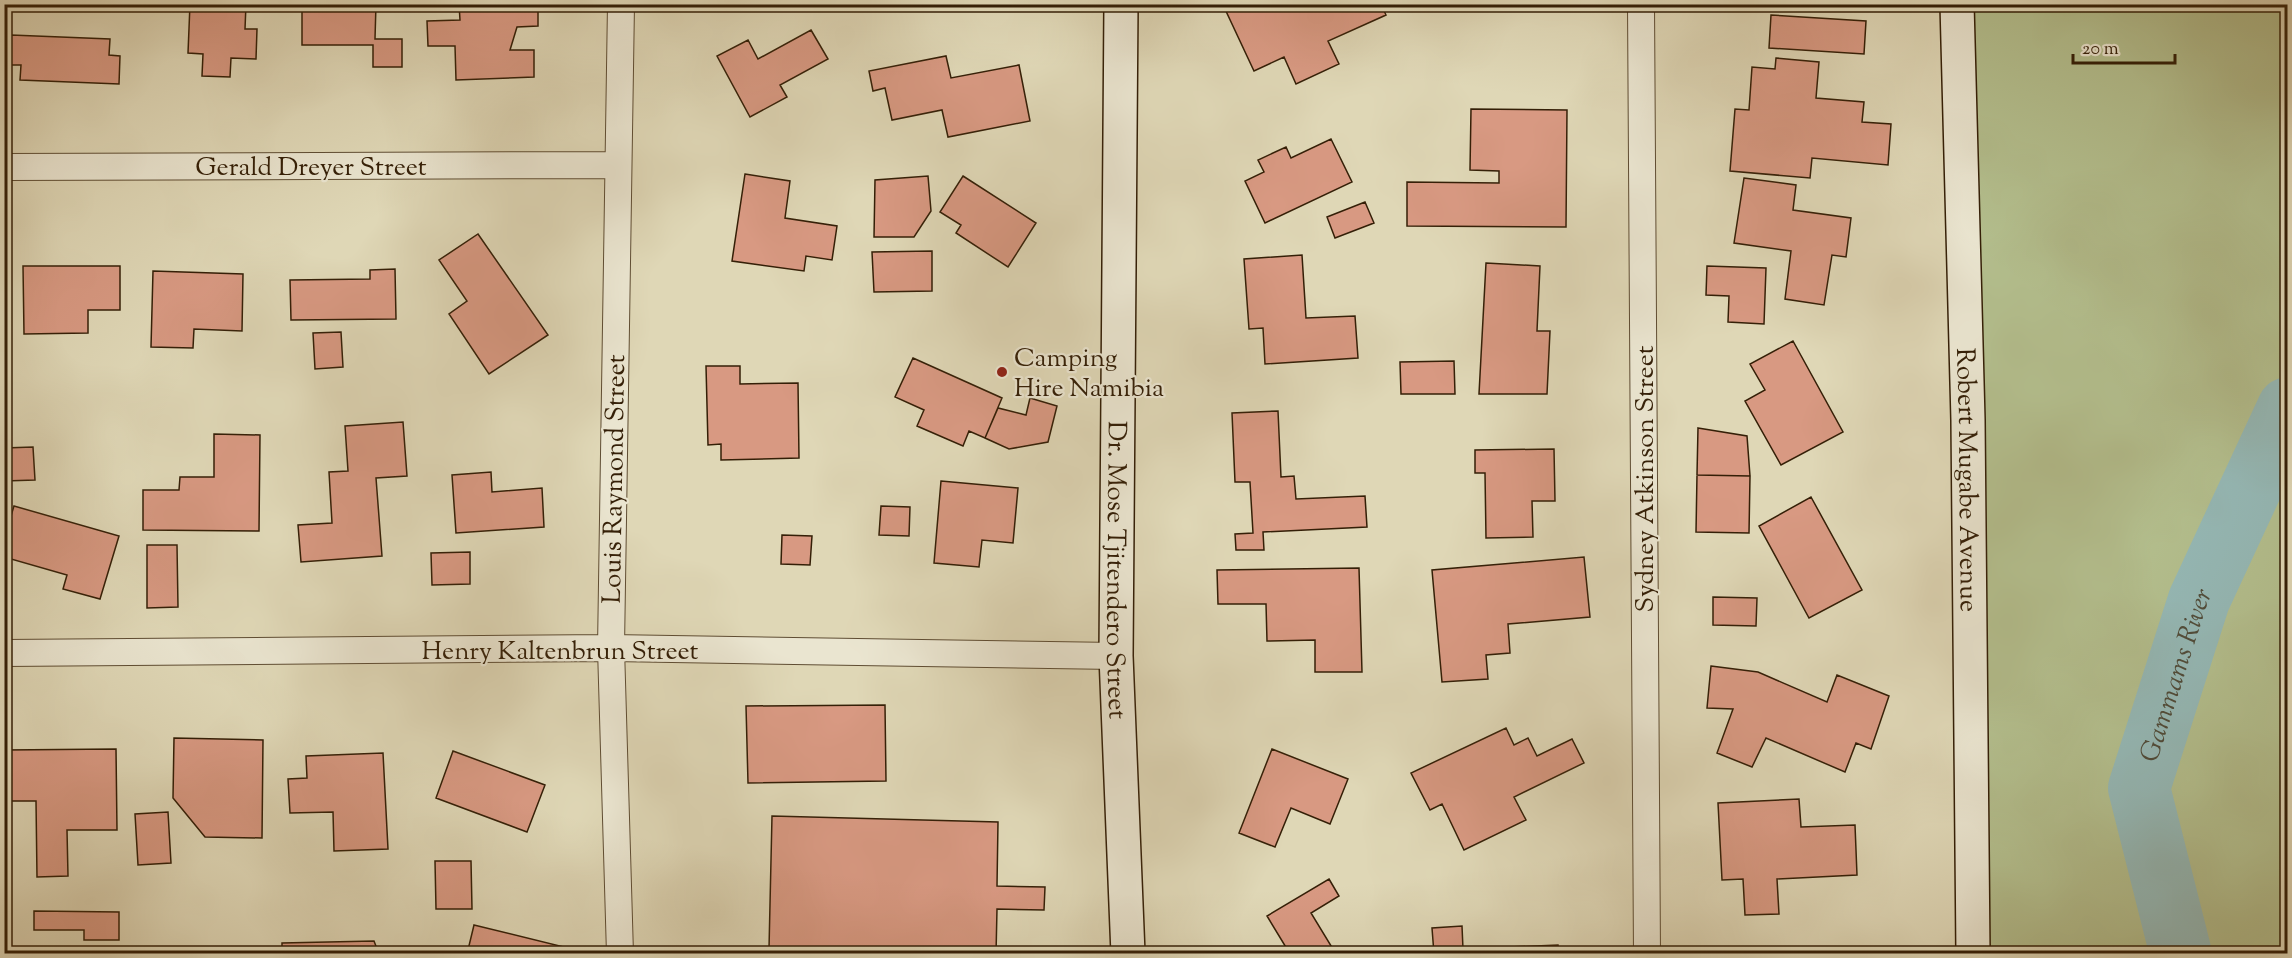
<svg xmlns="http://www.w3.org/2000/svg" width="2292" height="958" font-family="'Sorts Mill Goudy',serif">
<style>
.green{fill:#b3be8d;stroke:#746e4a;stroke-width:1.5}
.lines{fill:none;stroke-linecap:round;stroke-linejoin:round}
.river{stroke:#95b8b5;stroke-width:62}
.building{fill:#d89982;stroke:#341f07;stroke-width:1.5}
.street-casing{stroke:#5f4d33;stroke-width:28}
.secondary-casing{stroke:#341f07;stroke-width:36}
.street{stroke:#eae5d0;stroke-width:26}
.secondary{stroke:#eae5d0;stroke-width:33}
.poi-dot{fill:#8f2418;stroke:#eae5d0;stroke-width:2}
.labels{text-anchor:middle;stroke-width:4.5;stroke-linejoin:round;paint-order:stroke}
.street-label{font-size:26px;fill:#341f07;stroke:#eae5d0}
.poi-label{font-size:26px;fill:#341f07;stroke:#eae5d0;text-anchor:start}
.water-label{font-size:27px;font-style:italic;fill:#514d3b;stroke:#eae5d0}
</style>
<rect width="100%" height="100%" fill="#dfd7b6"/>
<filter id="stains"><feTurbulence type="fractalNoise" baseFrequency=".00333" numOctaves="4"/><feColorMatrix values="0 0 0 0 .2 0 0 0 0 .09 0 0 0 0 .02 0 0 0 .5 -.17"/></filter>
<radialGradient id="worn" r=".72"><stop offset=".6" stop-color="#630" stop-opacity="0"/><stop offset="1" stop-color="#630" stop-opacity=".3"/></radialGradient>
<path class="green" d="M1957,5h330v948h-314z"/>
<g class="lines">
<path class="river" id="s1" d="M2181,954l-42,-166 60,-188 89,-192"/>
</g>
<path class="building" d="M190,4h56l-1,25h12l-1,30 -25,-1 -1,19 -28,-1 1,-22 -15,-1z
M302,4h74l-1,35h27v28h-29v-22h-71z
M459,4h79v22l-21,1 -7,23h24v27l-78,3 -1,-34h-27l-1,-25 33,-1z
M1234,4h147l5,11 -58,26 11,23 -43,20 -12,-27 -30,14 -29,-62z
M1771,15l95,6 -2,33 -95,-6z
M811,30l17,29 -48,26 7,12 -37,20 -33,-61 31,-16 10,19z
M11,35l99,4 -1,16 11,1 -1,28 -99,-4 1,-15h-11z
M946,56l5,22 68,-13 11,56 -82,16 -6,-27 -50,10 -7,-32 -12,3 -4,-20z
M1776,58l43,4 -3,36 48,4 -2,20 29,2 -3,41 -76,-7 -2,20 -80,-7 5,-62 14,1 3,-43 23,2z
M1471,109l96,1 -1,117 -159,-1v-44l92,1v-12l-29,-1z
M1331,139l21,43 -87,41 -20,-42 19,-9 -6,-12 28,-13 5,11z
M745,174l45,7 -5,37 52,8 -5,34 -26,-4 -2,15 -72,-10z
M928,176l3,35 -17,26h-40l1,-57z
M963,176l73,47 -28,44 -52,-34 5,-8 -21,-13z
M1744,178l52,7 -3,25 58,8 -5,39 -14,-2 -8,50 -39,-6 6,-48 -57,-8z
M1365,202l9,21 -39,15 -8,-21z
M478,234l70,101 -59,39 -40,-60 18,-13 -28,-41z
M932,251v40l-58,1 -2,-40z
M1302,255l4,63 49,-2 3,42 -93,6 -2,-36 -14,1 -5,-70z
M1486,263l54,3 -3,65h13l-3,63h-68z
M23,266h97v44h-32v23l-64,1z
M1707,266l59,2 -2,56 -36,-2 1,-26 -23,-1z
M395,269l1,50 -105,1 -1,-40 80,-1v-9z
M153,271l90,3 -1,57 -48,-2 -1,19 -42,-1z
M341,332l2,35 -28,2 -2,-36z
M1793,341l50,91 -62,33 -36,-64 20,-11 -15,-26z
M913,358l89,40 -17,40 -16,-7 -6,15 -46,-20 7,-16 -29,-13z
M1454,361l1,33h-54l-1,-32z
M706,366h34v18l58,-1 1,75 -78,2v-16l-13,1z
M1030,398l27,8 -9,36 -39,7 -24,-11 13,-30 28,7z
M1278,411l3,66 13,-1 2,23 69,-3 2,31 -104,5 1,18h-28l-1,-16 18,-1 -3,-51h-15l-3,-69z
M403,422l4,54 -31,2 6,78 -81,6 -3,-37 34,-2 -3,-51 19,-1 -3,-45z
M1698,428l49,8 3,40 -53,-1z
M214,434l46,1 -1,96 -116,-1v-40h36l1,-13h34z
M33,447l2,33 -31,1v-33z
M1554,449l1,52h-23l1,36 -47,1 -1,-65h-10v-23z
M491,472l1,20 50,-4 2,39 -88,6 -4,-58z
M1697,475l53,1 -1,57 -53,-1z
M941,481l77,7 -5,55 -31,-3 -3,27 -45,-4z
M1811,497l51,93 -53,28 -50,-92z
M14,506l105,30 -19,63 -37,-10 4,-14 -63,-18v-18z
M881,506l29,1 -1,29 -30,-1z
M782,535l30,1 -2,29 -29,-1z
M147,545h30l1,62 -31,1z
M470,552v32l-38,1 -1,-32z
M1584,557l6,60 -82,7 2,29 -24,2 2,24 -46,3 -10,-112z
M1359,568l3,104h-47v-32l-48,1 -1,-37h-48l-1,-34z
M1713,597l44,1 -1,28 -43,-1z
M1711,666l47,6 69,30 10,-27 52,21 -18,53 -15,-6 -11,29 -79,-34 -14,29 -35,-14 16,-44 -26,-1z
M885,705l1,76 -138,2 -2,-77z
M1506,728l8,17 14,-7 9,18 35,-17 12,24 -70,34 12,23 -62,30 -22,-46 -12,6 -19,-37z
M174,738l89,2 -1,98 -57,-1 -32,-39z
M116,749l1,81h-50l1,46 -31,1 -1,-76h-32v-51z
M1272,749l76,30 -18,45 -39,-16 -16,39 -36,-14z
M453,751l92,34 -18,47 -91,-34z
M383,753l5,96 -54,2 -1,-39 -43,1 -2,-34 19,-1 -1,-22z
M1799,799l2,28 54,-2 2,50 -80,4 2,35 -34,1 -2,-36 -21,1 -4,-77z
M168,812l3,51 -33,2 -3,-51z
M772,816l226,6 -1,64 48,1 -1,23 -47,-1 -1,45h-101l-126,-5z
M435,861h36l1,48h-36z
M1329,879l10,17 -28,17 25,41h-46l-23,-38z
M34,911l85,1v28h-35v-10h-50z
M474,925l94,23 -1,6h-100z
M1462,926l1,23 95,-4 1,9h-125l-2,-26z
M374,941l5,13h-97v-11z"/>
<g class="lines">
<g class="street-casing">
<path id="street" d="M1641,4l6,950
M4,167l614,-2
M4,653l607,-5 505,8
M620,954l-9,-306 10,-644"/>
</g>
<g class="secondary-casing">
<g id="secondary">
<path id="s2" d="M1121,4l-5,652 12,298"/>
<path id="s3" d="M1957,4l11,416 5,534"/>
</g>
</g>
<use href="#street" class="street"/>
<use href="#secondary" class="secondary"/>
</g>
<circle class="poi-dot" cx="1002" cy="372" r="6"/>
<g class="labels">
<g class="street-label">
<text x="311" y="175">Gerald Dreyer Street</text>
<text transform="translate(613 479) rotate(-89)" y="9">Louis Raymond Street</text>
<text transform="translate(1644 479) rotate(-90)" y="9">Sydney Atkinson Street</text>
<text dy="9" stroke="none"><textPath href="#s3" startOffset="476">Robert Mugabe Avenue</textPath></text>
<text dy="9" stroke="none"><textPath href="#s2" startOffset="566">Dr. Mose Tjitendero Street</textPath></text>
<text x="560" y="659">Henry Kaltenbrun Street</text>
</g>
<g class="poi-label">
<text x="1014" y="366">Camping<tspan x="1014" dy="30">Hire Namibia</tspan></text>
</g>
<g class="water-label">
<text dy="9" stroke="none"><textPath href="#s1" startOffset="290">Gammams River</textPath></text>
</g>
</g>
<rect width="2292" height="958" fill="none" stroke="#dfd7b6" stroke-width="24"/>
<rect x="6" y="6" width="2280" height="946" fill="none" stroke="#341f07" stroke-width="3"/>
<rect x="12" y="12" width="2268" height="934" fill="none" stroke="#341f07" stroke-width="1.5"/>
<path d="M2073 54v9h102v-9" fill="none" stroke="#341f07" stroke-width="3"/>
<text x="2082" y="54" font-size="18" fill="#341f07" stroke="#eae5d0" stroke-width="4.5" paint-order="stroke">20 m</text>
<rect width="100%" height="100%" filter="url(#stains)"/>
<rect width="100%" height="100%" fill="url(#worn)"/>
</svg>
